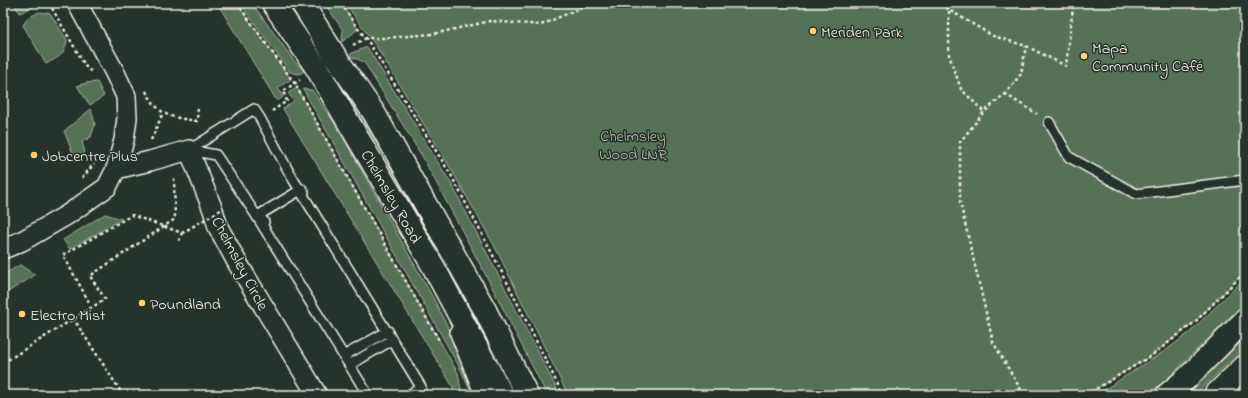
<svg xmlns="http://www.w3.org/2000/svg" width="1248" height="398" font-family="'Indie Flower',sans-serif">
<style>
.green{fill:#557158;stroke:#a4b1a0}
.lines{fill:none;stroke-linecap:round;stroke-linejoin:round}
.service-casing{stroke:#f4f1e8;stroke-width:12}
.minor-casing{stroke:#f4f1e8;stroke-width:22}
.tertiary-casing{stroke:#f4f1e8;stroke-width:25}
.path{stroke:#f4f1e8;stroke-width:2.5;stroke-dasharray:3 3;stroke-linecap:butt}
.service{stroke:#26332d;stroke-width:9}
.minor{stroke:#26332d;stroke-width:19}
.tertiary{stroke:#26332d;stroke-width:22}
.path-bridge{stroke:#f4f1e8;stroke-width:2.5;stroke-dasharray:3 3;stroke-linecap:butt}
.poi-dot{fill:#ffd166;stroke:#26332d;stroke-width:1.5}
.labels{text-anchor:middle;stroke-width:3;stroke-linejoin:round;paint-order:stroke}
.poi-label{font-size:16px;fill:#f4f1e8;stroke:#26332d;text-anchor:start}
.park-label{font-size:16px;fill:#b4beae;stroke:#26332d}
.street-label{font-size:16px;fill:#f4f1e8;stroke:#26332d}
</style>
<rect width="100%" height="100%" fill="#26332d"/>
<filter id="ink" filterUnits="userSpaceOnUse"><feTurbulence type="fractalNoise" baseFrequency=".025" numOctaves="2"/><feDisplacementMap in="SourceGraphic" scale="8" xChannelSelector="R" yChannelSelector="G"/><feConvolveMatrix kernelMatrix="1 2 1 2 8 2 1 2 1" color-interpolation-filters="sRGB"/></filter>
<g filter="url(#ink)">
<path class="green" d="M13,3h23v2l-16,8z
M217,3h20l54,76 -13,9 5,9 -6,4z
M240,3h12l43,59 10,9 -7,3 -8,-2z
M285,3h8l34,49 -5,5z
M324,3h17l17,26 -16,13 1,-12z
M345,3h900v269l-50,50 -44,34 -65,39h-518l-73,-148 -44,-78 -75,-123z
M39,12l11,1 17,27c-3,16 -7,16 -21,24l-23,-39 5,-7z
M367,47l85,138 108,210h-13l-57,-112 -68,-127 -58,-94 -14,-6 2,-3z
M335,64l70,113 115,218h-8l-31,-63 -82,-154 -72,-112z
M97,82l7,14 -14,9 -13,-19 9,-3z
M297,88l161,285 4,22h-4l-175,-286 11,-8 -6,-8z
M303,89l9,1 26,38 93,166 34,66 14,35h-7l-11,-25z
M91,109l4,15 -4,13 -9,5 3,10 -9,9 -12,-30z
M105,214l17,5 -52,30 -7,-9z
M20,265l15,10 -32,20v-20z
M1245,278v24l-79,78 -20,15h-50l70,-45 23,-17z
M1245,338v9l-50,48h-10z"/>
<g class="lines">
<g class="service-casing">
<path id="service" d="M1049,122l20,35 67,37 109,-14
M264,222l-5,-7 43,-26 2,3
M347,354l41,-23
M351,364l41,-24
M368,395l-112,-180 -40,-60 -27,-5 65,-41 6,9 30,56 131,213 -12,8"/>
</g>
<g class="minor-casing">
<path id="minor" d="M116,169l34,-8 39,-11 24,60 5,17 20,37 79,131
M3,249l19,-8 45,-26 40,-28 9,-18 8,-29 3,-22 -1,-22 -12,-25 -37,-68
M460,333l25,62"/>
</g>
<g class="tertiary-casing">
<path id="tertiary" d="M273,3l43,64 117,199 69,129
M302,3l33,53 39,57 111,197 42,85
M1167,395l20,-17 58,-58
M1215,395l30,-29"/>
</g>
<path class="path" d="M49,3l38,66 4,2
M237,3l58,81 145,258
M341,3l17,26 8,9 85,137 56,107 56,113
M942,3l7,7 44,26 33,10 40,20 7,-59 -1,-4
M949,11v44l12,34 23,23
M353,45l13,-7h19l48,-4 57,-13 51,4 51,-22
M146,91c14,26 24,26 51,30l1,-15
M1005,94l32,20
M272,111l15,-10 -4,-10 17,-11
M151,140l12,-27
M82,178l12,-14
M89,302l-26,-47 69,-40 50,18 -4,10
M73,318l50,77
M3,363l102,-64 -15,-23 85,-57 -1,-42
M1024,395l-31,-53 -33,-140v-60l24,-30 21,-18 16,-20 5,-28
M1086,395l65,-39 44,-34 50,-50"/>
<use href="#service" class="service"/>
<use href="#minor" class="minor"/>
<use href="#tertiary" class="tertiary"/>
<path class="path-bridge" d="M182,233l42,-25"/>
</g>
</g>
<g class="poi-dot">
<circle cx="813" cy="31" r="4"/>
<circle cx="1084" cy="56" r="4"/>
<circle cx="34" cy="155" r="4"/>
<circle cx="142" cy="303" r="4"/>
<circle cx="22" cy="314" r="4"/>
</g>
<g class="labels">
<g class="poi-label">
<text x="821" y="37">Meriden Park</text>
<text x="1092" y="53">Mapa<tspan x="1092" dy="18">Community Café</tspan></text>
<text x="42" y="161">Jobcentre Plus</text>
<text x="150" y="309">Poundland</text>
<text x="30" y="320">Electro Mist</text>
</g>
<g class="park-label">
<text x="633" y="141">Chelmsley<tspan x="633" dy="18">Wood LNR</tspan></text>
</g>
<g class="street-label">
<text transform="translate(392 196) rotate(60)" y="6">Chelmsley Road</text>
<text transform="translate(241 263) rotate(62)" y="6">Chelmsley Circle</text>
</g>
</g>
<rect width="1248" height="398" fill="none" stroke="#26332d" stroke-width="16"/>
<rect x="8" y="8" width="1232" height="382" fill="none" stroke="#f4f1e8" stroke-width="1.5" filter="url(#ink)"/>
</svg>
